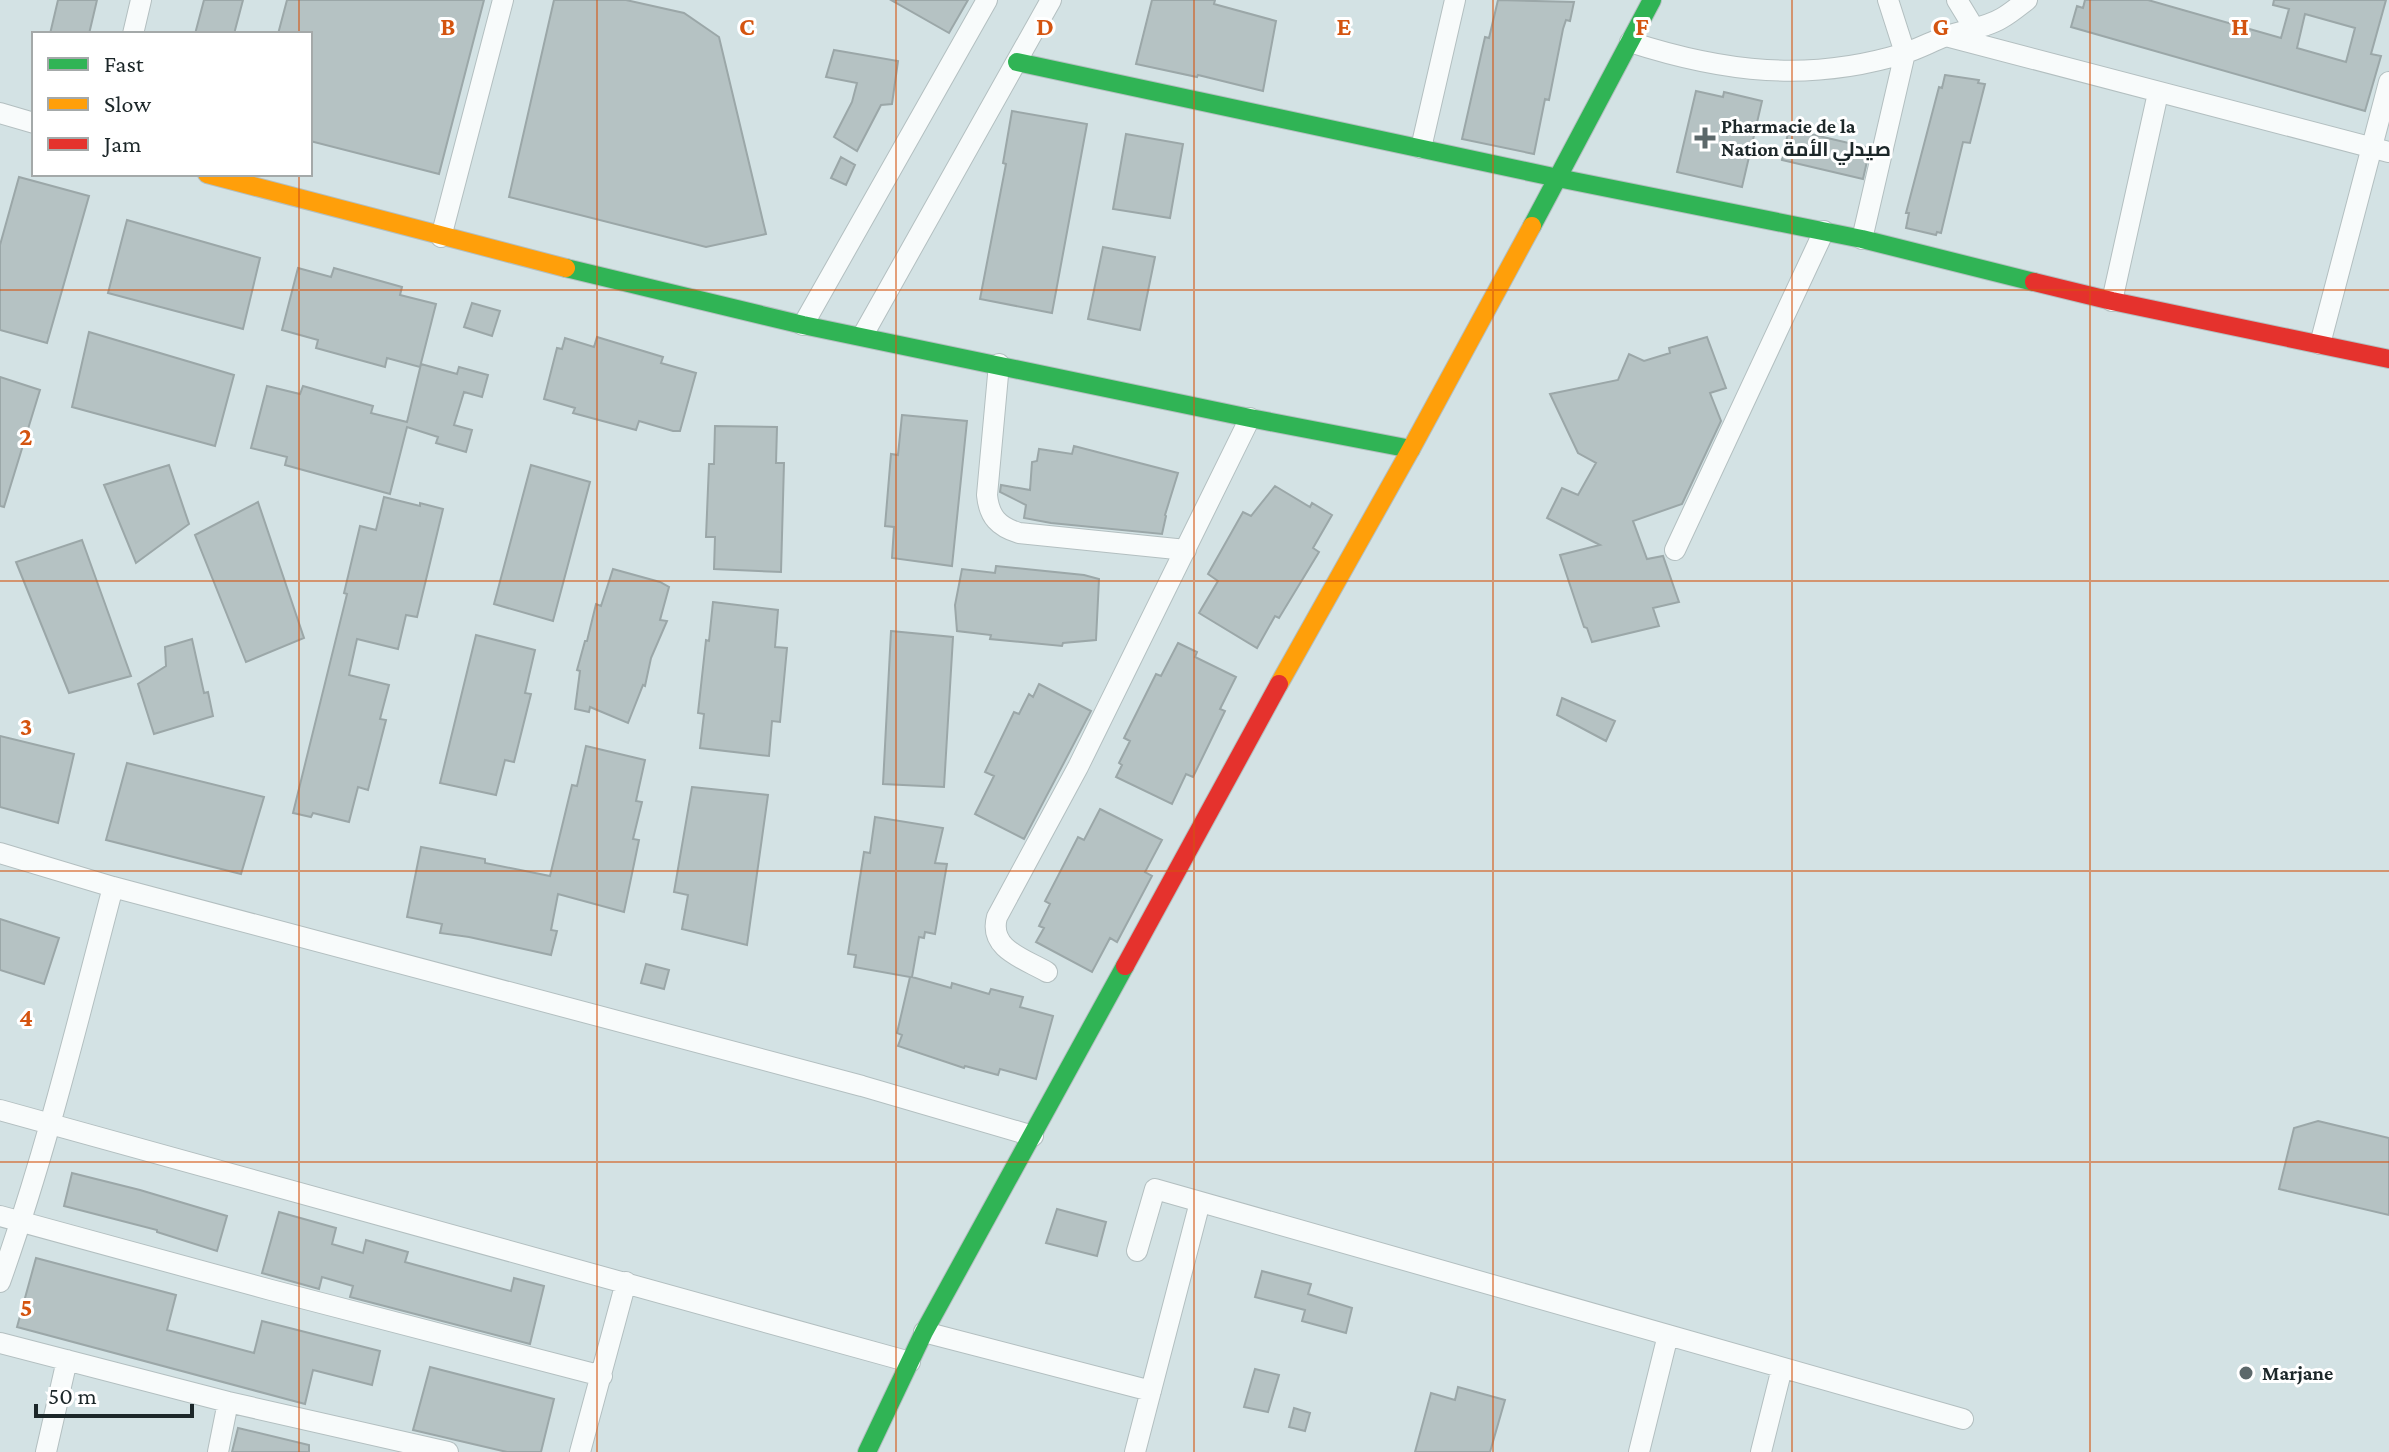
<svg xmlns="http://www.w3.org/2000/svg" width="2389" height="1452" font-family="'Crimson Pro',Cairo,serif">
<style>
.building{fill:#b5c2c3;stroke:#9ba7a8;stroke-width:2;fill-rule:evenodd}
.lines{fill:none;stroke-linecap:round;stroke-linejoin:round}
.street-casing{stroke:#b3bfc0;stroke-width:22}
.fast-casing{stroke:#b3bfc0;stroke-width:20}
.slow-casing{stroke:#b3bfc0;stroke-width:20}
.jam-casing{stroke:#b3bfc0;stroke-width:20}
.street{stroke:#f8fbfb;stroke-width:20}
.fast{stroke:#30b455;stroke-width:18}
.slow{stroke:#ff9f0a;stroke-width:18}
.jam{stroke:#e5322d;stroke-width:18}
.grid{fill:none;stroke:#d4540f;stroke-width:2;stroke-opacity:0.55}
.poi-dot{fill:#5c686a;stroke:#fff;stroke-width:3}
.labels{text-anchor:middle;stroke-width:6;stroke-linejoin:round;paint-order:stroke}
.poi-label{font-size:20px;font-weight:bold;fill:#1c2729;stroke:#fff;text-anchor:start}
.grid-label{font-size:26px;text-anchor:middle;font-weight:bold;fill:#d4540f;stroke:#fff;stroke-width:6;stroke-linejoin:round;paint-order:stroke}
</style>
<rect width="100%" height="100%" fill="#d3e2e4"/>
<path class="building" d="M58,0h39l-8,34h-39z
M204,0h39l-9,34h-39z
M287,0h197l-45,174 -129,-33v-107h-32z
M554,0h72l58,13 35,24 47,197 -60,13 -197,-50z
M891,0h77l-19,33z
M1152,0h63l-1,4 62,17 -13,70 -65,-16 -1,2 -61,-13z
M1498,0l76,2 -4,19 -4,-1 -3,9 -14,71 -4,-1 -11,55 -72,-15 23,-102 4,1z
M2085,0h63l133,38 8,-29 -16,-4 1,-5h112l-15,54 10,2 -16,55 -294,-84 6,-21 6,2zM2305,14l50,14 -9,34 -49,-14z
M834,50l64,11 -6,43 -11,1 -24,46 -23,-14 18,-35 5,-19 -31,-6z
M1945,75l34,5 -1,3 7,1 -15,59 -7,-1 -22,91 -4,-1 -1,3 -30,-7 3,-15h-3l33,-126 3,1z
M1696,91l27,6 1,-5 38,9 -20,86 -65,-15z
M1012,111l75,13 -35,189 -72,-14 26,-135 -3,-1z
M1789,129l81,19 -7,31 -81,-19z
M1126,134l57,10 -13,74 -57,-9z
M841,157l14,8 -9,20 -15,-7z
M19,177l70,19 -42,147 -47,-13v-85z
M127,220l133,38 -17,71 -135,-36z
M1103,247l52,10 -15,73 -52,-11z
M298,268l33,9 3,-9 68,19 -2,8 36,9 -16,63 -33,-9 -2,9 -69,-19 2,-8 -36,-10z
M472,303l28,8 -8,25 -28,-9z
M89,332l145,43 -19,71 -143,-39z
M597,337l66,20 -2,6 35,10 -16,58h-7l-34,-10 -3,9 -63,-17 2,-5 -31,-9 13,-51 5,1 3,-11 29,9z
M1707,337l19,51 -16,5 11,28 -39,83 -49,17 14,38 16,-3 16,46 -26,6 6,18 -67,16 -5,-14 -3,-1 -24,-72 40,-10 -53,-27 15,-30 16,7 18,-32 -18,-10 -28,-59 68,-14 11,-26 15,7 26,-8 -1,-5z
M421,364l36,10 2,-7 29,8 -6,22 -18,-5 -10,33 18,5 -6,22 -30,-9 2,-6 -31,-10 -17,67 -105,-29 2,-8 -36,-9 16,-62 33,8 3,-8 70,20 -2,7 36,9z
M0,377l40,13 -36,117 -4,-1z
M902,415l65,6 -15,145 -60,-8 2,-31 -9,-1 6,-72 7,1z
M715,426l62,1 -1,36h8l-3,109 -67,-3 1,-32h-9l3,-73h5z
M1074,446l104,27 -13,42 1,1 -4,18 -111,-11 -27,-5 2,-13 -26,-13 1,-7 29,5 2,-28 5,-1 2,-12 33,5z
M169,465l20,59 -53,39 -32,-78z
M531,465l59,17 -37,139 -59,-17z
M1275,486l35,21 2,-4 20,12 -19,33 6,4 -40,66 -4,-2 -18,32 -58,-35 19,-32 -10,-7 35,-62 8,4z
M384,497l36,9v-3l23,6 -26,108 -11,-2 -8,34 -41,-10 -8,36 40,10 -9,34 6,1 -18,70 -10,-3 -9,35 -36,-9 -2,4 -18,-4 54,-219 -3,-1 16,-67 16,4z
M258,502l46,136 -58,24 -51,-127z
M82,540l49,136 -62,17 -53,-131z
M996,566l88,9 15,4 -3,61 -33,3 -1,3 -72,-7 1,-4 -34,-4 -2,-26 7,-36 33,4z
M613,569l47,13 9,5 -9,33 7,1 -16,37 -6,28 -2,-1 -15,38 -38,-16 -1,5 -14,-3 5,-38 -3,-1 8,-29h2l9,-37 5,2z
M713,602l65,8 -3,37 12,1 -7,74 -8,-1 -3,35 -69,-8 4,-34 -6,-1 8,-73 3,1z
M891,631l62,6 -9,150 -61,-3z
M476,635l59,15 -10,43 6,1 -17,68 -9,-2 -9,35 -56,-12z
M192,639l12,54 4,-1 5,24 -59,18 -16,-50 28,-18 -1,-19z
M1178,643l19,9 -2,5 41,20 -16,32 5,2 -32,66 -7,-3 -14,30 -56,-27 6,-12 -3,-2 11,-22 -6,-3 32,-64 5,2z
M1039,684l52,27 -67,128 -49,-25 19,-38 -9,-4 29,-60 5,2 10,-20 4,3z
M1562,698l53,23 -9,20 -49,-26z
M0,736l74,18 -16,69 -58,-16z
M586,746l59,14 -9,41 6,1 -9,37 6,1 -15,72 -66,-18 -7,36 6,1 -6,24 -82,-18 -29,-4 2,-9 -35,-7 14,-70 64,12v4l65,13 22,-91 5,1z
M127,763l137,34 -23,77 -135,-34z
M692,787l76,8 -21,150 -65,-16 6,-34 -14,-3z
M1100,809l62,31 -17,32 7,4 -35,66 -7,-4 -18,34 -56,-30 8,-14 -5,-2 11,-22 -5,-3 33,-64 6,3z
M875,817l68,11 -8,35 12,1 -12,70 -10,-2 -1,6 -5,-1 -7,40 39,11 1,-5 37,11 2,-5 32,8 -3,10 33,9 -17,63 -36,-10 -2,6 -33,-9 -1,2 -66,-22 4,-11 -5,-2 13,-56 -56,-10 2,-12 -8,-1 16,-102 6,1z
M0,919l59,19 -15,46 -44,-14z
M646,964l23,6 -5,19 -23,-6z
M2318,1121l71,17v77l-110,-26 15,-61z
M72,1173l68,17 87,26 -10,35 -60,-19v-2l-93,-24z
M1057,1209l49,13 -9,34 -51,-13z
M279,1212l57,16 -4,16 31,9 3,-13 42,12 -3,10 106,29 3,-13 30,8 -14,58 -180,-47 3,-11 -31,-9 -3,12 -57,-16z
M36,1258l140,37 -9,35 31,8 56,15 8,-32 118,30 -8,34 -59,-15 -8,34 -288,-77z
M1262,1271l49,13 -3,10 44,14 -6,25 -44,-12 3,-11 -50,-13z
M430,1367l124,32 -13,53h-34l-94,-22z
M1255,1369l24,6 -11,37 -24,-5z
M1458,1387l47,13 -15,52h-75l16,-59 24,7z
M1294,1408l16,5 -5,18 -16,-4z
M238,1428l71,17v7h-77z"/>
<g class="lines">
<g class="street-casing">
<path id="street" d="M1957,0l17,28
M133,34l8,-34
M1946,36l443,116
M1630,42c93,30 179,41 275,11 13,-4 26,-11 39,-16 19,-7 42,-9 58,-19 9,-5 17,-12 25,-18
M0,113l34,10
M1421,148l34,-148
M441,237l62,-237
M1862,239l43,-186 -17,-53
M2112,301l46,-208
M803,325l184,-325
M863,335l188,-335
M2320,344l69,-262
M999,364l-12,131c2,22 12,32 32,38l167,17
M1675,550l149,-319
M0,853l113,34 749,199 171,50
M1047,972c-22,-13 -59,-23 -50,-55l81,-150 172,-349
M0,1110l910,252
M0,1216l271,74 331,86
M1137,1251l18,-62 808,230
M0,1282c46,-129 78,-262 113,-395
M924,1332l227,59
M0,1343l228,59 220,50
M46,1452l21,-92
M218,1452l10,-50
M580,1452l46,-170
M1135,1452l65,-250
M1639,1452l29,-117
M1761,1452l21,-84"/>
</g>
<g class="fast-casing">
<path id="fast" d="M1017,62l541,116 304,61 172,43
M1532,226l120,-226
M566,268l237,57 447,93 161,31
M867,1452l57,-120 201,-366"/>
</g>
<g class="slow-casing">
<path id="slow" d="M207,174l359,94
M1279,684l132,-235 121,-223"/>
</g>
<g class="jam-casing">
<path id="jam" d="M2034,282l78,19 277,58
M1125,966l154,-282"/>
</g>
<use href="#street" class="street"/>
<use href="#fast" class="fast"/>
<use href="#slow" class="slow"/>
<use href="#jam" class="jam"/>
</g>
<path class="grid" d="M299,0v34M597,0v1452M896,0v1452M1194,0v1452M1493,0v1452M1792,0v1452M2090,0v1452M299,174v1278M0,290h2389M0,581h2389M0,871h2389M0,1162h2389"/>
<g class="poi-dot">
<path d="M1701 126h8v8h8v8h-8v8h-8v-8h-8v-8h8z"/>
<circle cx="2246" cy="1373" r="8"/>
</g>
<g class="labels">
<g class="poi-label">
<text x="1721" y="133">Pharmacie de la<tspan x="1721" dy="23">Nation صيدلي الأمة</tspan></text>
<text x="2262" y="1380">Marjane</text>
</g>
</g>
<g class="grid-label">
<text x="448" y="35">B</text>
<text x="747" y="35">C</text>
<text x="1045" y="35">D</text>
<text x="1344" y="35">E</text>
<text x="1642" y="35">F</text>
<text x="1941" y="35">G</text>
<text x="2240" y="35">H</text>
<text x="26" y="445">2</text>
<text x="26" y="735">3</text>
<text x="26" y="1026">4</text>
<text x="26" y="1316">5</text>
</g>
<rect x="32" y="32" width="280" height="144" fill="#ffffff" stroke="#a4a9a9" stroke-width="2"/>
<rect x="48" y="58" width="40" height="12" fill="#30b455" stroke="#a4a9a9" stroke-width="2"/>
<text x="104" y="72" font-size="24" fill="#1c2729">Fast</text>
<rect x="48" y="98" width="40" height="12" fill="#ff9f0a" stroke="#a4a9a9" stroke-width="2"/>
<text x="104" y="112" font-size="24" fill="#1c2729">Slow</text>
<rect x="48" y="138" width="40" height="12" fill="#e5322d" stroke="#a4a9a9" stroke-width="2"/>
<text x="104" y="152" font-size="24" fill="#1c2729">Jam</text>
<path d="M36 1404v12h156v-12" fill="none" stroke="#1c2729" stroke-width="4"/>
<text x="48" y="1404" font-size="24" fill="#1c2729" stroke="#ffffff" stroke-width="6" paint-order="stroke">50 m</text>
</svg>
